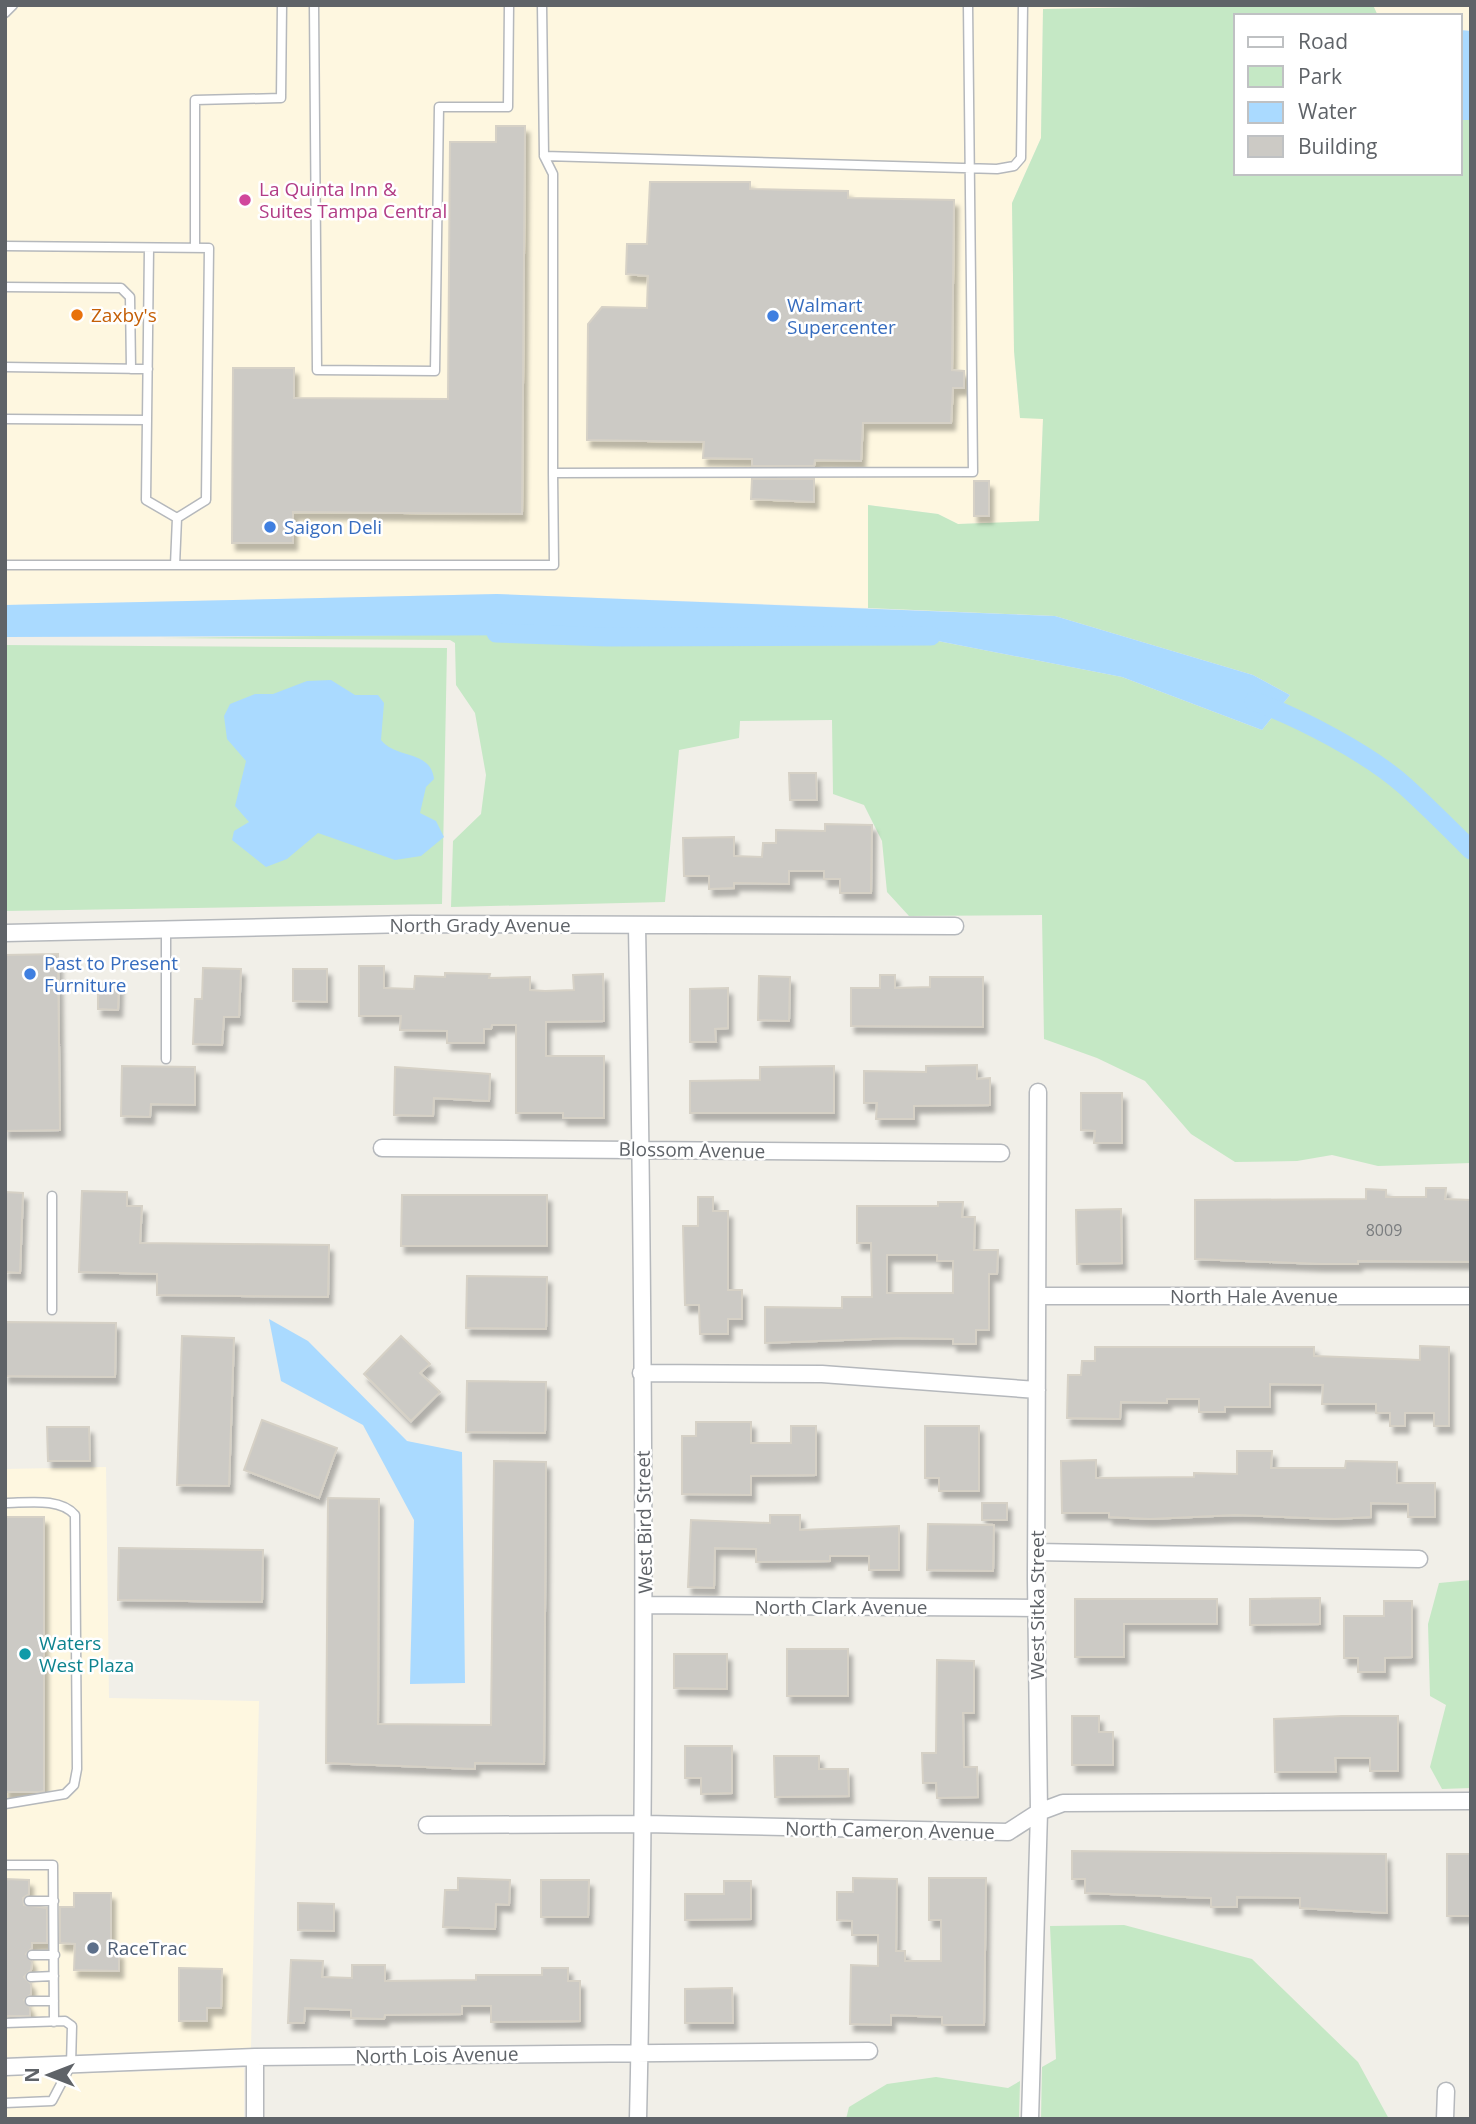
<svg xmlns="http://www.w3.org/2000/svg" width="1476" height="2124" font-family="'Open Sans',sans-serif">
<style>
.commercial{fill:#fef7e0}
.green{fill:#c5e8c5}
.water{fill:#aadaff}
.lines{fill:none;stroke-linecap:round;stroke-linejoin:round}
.canal{stroke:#aadaff;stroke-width:19}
.building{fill:#cccac5;stroke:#d6d1c6;stroke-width:2;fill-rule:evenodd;filter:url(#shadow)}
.lane-casing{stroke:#b5b8bc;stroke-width:11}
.street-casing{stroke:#b5b8bc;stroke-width:19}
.lane{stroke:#fff;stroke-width:8}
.street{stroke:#fff;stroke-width:16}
.hotel-dot{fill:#d1479c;stroke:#fff;stroke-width:2.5}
.food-dot{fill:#e8710a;stroke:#fff;stroke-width:2.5}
.shop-dot{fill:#3f7fe0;stroke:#fff;stroke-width:2.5}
.culture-dot{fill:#0f9aa8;stroke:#fff;stroke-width:2.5}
.service-dot{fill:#5c6f8a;stroke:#fff;stroke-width:2.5}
.labels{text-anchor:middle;stroke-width:5;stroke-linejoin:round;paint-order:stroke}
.number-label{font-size:16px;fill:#7a7d7f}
.hotel-label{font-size:19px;fill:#b23c85;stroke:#fff;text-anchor:start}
.shop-label{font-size:19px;fill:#366cbe;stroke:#fff;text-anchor:start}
.food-label{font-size:19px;fill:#c56008;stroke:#fff;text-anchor:start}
.street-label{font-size:19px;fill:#5f6368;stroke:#fff}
.culture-label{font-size:19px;fill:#0d838f;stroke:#fff;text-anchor:start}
.service-label{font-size:19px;fill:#4e5e75;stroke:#fff;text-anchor:start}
</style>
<defs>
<filter id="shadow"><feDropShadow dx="4" dy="7" stdDeviation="2" flood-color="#0004"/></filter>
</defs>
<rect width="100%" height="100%" fill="#f1efe8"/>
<path class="commercial" d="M5,5h1256l-218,4 -2,129 -29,65 2,148 6,67h23l-4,104 -81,2 -20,-10 -70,-9v103l-371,-14 -492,11z
M1373,5h98v26l-11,-1v-14h-82z
M106,1467l3,231 150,3 -8,347 -246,9v-588z
M244,2068v51h-239v-43z"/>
<path class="green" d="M1261,5h112l5,11h-142v157h224v-53h11v1043l-93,3 -46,-11 -35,6 -62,1 -44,-28 -46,-53 -48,-23 -53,-19 -2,-124 -133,1 -22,-24 -5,-51 -18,-36 -31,-11 -1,-74 -92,1 -1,17 -60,12 -14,152 -214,5 2,-66 28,-27 5,-39 -11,-62 -19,-28 -1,-42 -5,-3 -290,-2 332,-4h410l220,43 140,53 28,-35 -37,-20 -198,-59 -187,-8v-103l70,9 20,10 81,-3 4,-102 -23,-1 -6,-67 -2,-148 29,-65 2,-129z
M5,645l442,3 -5,256 -437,7z
M1471,1580v208l-29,1 -12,-22 16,-62 -16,-9 -2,-72 11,-41z
M1124,1925l128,34 106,103 31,57h-348l1,-52 14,-8 -6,-133z
M936,2077l72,11 12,-7 -1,38h-173l3,-12 38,-23z"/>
<path class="water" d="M1460,30l11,1v89h-11z
M497,594l558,22 198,59 37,20 -28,35 -140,-53 -220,-43 -897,3v-32z
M331,680l24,15h23l6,8 -3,37c15,19 50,10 53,39l-8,8 -6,26 16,8 8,16 -23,19 -26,4 -77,-27 -31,26 -21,8 -34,-27 2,-9 15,-9 -14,-16 11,-45 -19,-22 -3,-23 6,-12 25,-10h18l34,-13z
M269,1319l39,22 99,100 55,11 3,231 -55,1 4,-164 -51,-95 -82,-44z"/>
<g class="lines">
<path class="canal" d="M496,633l111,4 324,-1
M1254,701c46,17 114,52 151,85 22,20 44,42 66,64"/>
</g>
<path class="building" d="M496,126h29l-3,388 -229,-2v31h-61l1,-175h61v30l154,1 2,-257h46z
M650,182h100v7l98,2v7l106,2 -2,170 12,1v17h-11l-2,35h-88l-2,38 -46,-1 -1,6h-62v-7l-49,-1 1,-16 -117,-2 1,-116 14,-17 45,1 1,-32 -22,-2 1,-30h20z
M752,479h62v23l-63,-3z
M974,481h15v35h-15z
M789,773h27l1,27h-27z
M825,824l47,1 -1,68h-31v-14h-16v-8h-35v13l-55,-1v5l-25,1v-13h-25l-1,-38 51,-1v19l28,1 1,-14h13v-13l49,1z
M58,954l2,176 -55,1v-176z
M359,966h25v22l30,1 1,-13 30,1v-4l45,1 -1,4 41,-1v13l15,1 29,-1 -1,-15 30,-1 1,47 -58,1v34h58v62h-41v-5h-47v-88h-24l-1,4h-7v14h-37v-12l-47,-1 1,-14h-42z
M203,968l38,1 -2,48h-15l-2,28 -29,-1 2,-45h7z
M293,969h34v33l-34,-1z
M880,975h15v13l35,-1v-10h53v50l-132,-1v-38h29z
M759,976l31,1 -1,44 -31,-1z
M98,983h21l-1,27 -20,-1z
M728,988v40l-13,1 1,13h-26v-53z
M977,1065v14l13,-1v27l-76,1v13h-38l1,-16h-13v-32l62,1v-6z
M122,1066l73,1v38l-44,-1 -1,13 -29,-1z
M834,1066v47h-144v-32l70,-1v-13z
M395,1067l95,7 -1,27 -55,-3 -1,18 -39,-1z
M1081,1093h41v50h-28l1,-12 -14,-1z
M1426,1188h20l-1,11 26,1v62l-113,-1v3h-38l-125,-5v-59l171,-1v-10l20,1v7h40z
M82,1191l45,1v14h15l-2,37 189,2 -1,52 -171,-2v-21l-78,-2z
M5,1192l18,1 -3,80 -15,-1z
M402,1195h145v51h-146z
M698,1197h15v14h15v79h14v29h-14v15h-28l-1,-29h-14l-2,-79h15z
M938,1202h25l-1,15h13l-1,33h24l-1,24h-8v56h-13v14h-23v-5l-54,-1 -134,5v-36l77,1v-11h30l-1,-54h-14v-37h81zM887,1255h50v6h16v32h-66z
M1121,1209l1,54 -45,1 -1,-54z
M467,1276l80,1 -1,52 -80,-1z
M5,1322l111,1 -1,54 -110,-1z
M182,1336l52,2 -5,148 -52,-1z
M401,1336l29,28 -10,9 20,19 -29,29 -47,-47z
M1420,1346l29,1v79h-15v-13h-29v13h-15v-13h-14v-9h-54l1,-19 -53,-1v23h-45v5h-26v-13h-32v4l-46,-1 -1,17 -53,-1 1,-43h13l1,-14h13v-14h219v9l106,4z
M467,1381l79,1 -1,51 -79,-1z
M262,1420l75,28 -18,50 -75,-28z
M696,1422h55v21h40v-17h25v49l-65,1v19l-69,-1v-58h14z
M925,1426h54v65h-40v-13h-14z
M47,1427h42l1,34h-42z
M1237,1451h35l-1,17h74l1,-7 51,1v21h38v34h-27v-13l-37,-1v14l-37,2 -98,-4 -86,4 -41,-2v-4h-47l-1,-52 35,-1v18l98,-1v-4l43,1z
M494,1461l52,1 -2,302 -69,-1v6l-149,-6 2,-265 51,1 -1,225 113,1z
M982,1503h25v17h-25z
M770,1515h30v15l99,-4v44h-30v-14h-39v5l-74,1v-13l-41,-1 -1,40 -26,-1 3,-67 79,3z
M5,1517h39v274l-4,1h-35z
M928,1524l66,1 -1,46 -66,-1z
M119,1548l144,2 -1,52 -144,-2z
M1320,1598v26l-70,1v-26z
M1075,1599h142v25h-93v33h-49z
M1384,1601h28v56l-27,1v14h-27v-14h-14v-42h40z
M787,1649h61v47h-61z
M674,1654h53v35l-53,-1z
M937,1660l37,1v52h-11l1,54h13l1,30 -41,1 -1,-15h-13l-1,-30h14z
M1072,1716h27v16h14v33h-41z
M1342,1716h56v55h-28v-13h-35l1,14h-61l-1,-53z
M685,1746h47v47l-31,1v-16h-16z
M774,1756h45v13h29l1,27 -74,1z
M1072,1851l314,3 1,59 -87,-5v-10l-63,-1v10h-26v-9l-126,-5v-14h-13z
M1447,1854h24v62h-24z
M458,1878l52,2 -1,25 -13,-1 -1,25 -52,-2 2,-37h13z
M853,1878l44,1 -1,72h9v10h36v-41h-12v-42h57l-2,147h-42v-8l-51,-2v10l-41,-1 1,-59 27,1v-31h-26v-14l-15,-1v-28h16z
M5,1879l24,1v14l-6,4 1,7 23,3v35h-15v5l-6,6 6,8 -1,8 -7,7 7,7v10l-7,6 6,8v8h-25z
M541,1880h48l-1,37h-47z
M724,1881h27v38l-66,1v-26h39z
M74,1893h37v58l8,1v19l-45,-1 1,-26 -15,-1v-36h14z
M298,1903l36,1v27l-36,-1z
M291,1960l32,1 -1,16 30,1v-13h33v16l91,-1v-5h66v-7h26v13h12v40l-89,1v-16h-29v8l-77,1 -1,4 -33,-1v-8l-46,-2 -1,15h-16z
M179,1968l43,1 -1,39h-14v13h-28z
M732,1988l1,35h-48v-34z"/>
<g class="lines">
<g class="lane-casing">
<path id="lane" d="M314,5l3,365 118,1 4,-264h69l1,-102
M542,5l2,151 453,13 17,-3 7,-8 2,-153
M5,13l8,-8
M544,156l9,18v299
M5,246l204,2 -3,252 -29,18 -2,47
M195,248v-148l86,-2 1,-93
M5,287l116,1 9,9 1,72
M5,367l143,2
M5,419l142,1 -1,80 31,18
M147,420l2,-172
M5,565h549l-1,-92 420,-1 -5,-467
M166,930v129
M52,1196v114
M5,1503c21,0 55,-6 70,12l2,254 -3,16 -9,9 -60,10
M5,1865h48l1,157
M29,1901h25
M32,1955h23
M31,1977l23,-1
M30,2001h24
M5,2023l60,-2 7,5 -1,39 -19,36 -47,2"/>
</g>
<g class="street-casing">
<path id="street" d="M637,926c7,397 10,795 1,1193
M5,933l405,-9 545,2
M382,1148l619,5
M1038,1296h433
M641,1373l181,1 215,16
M1036,1552l383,7
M645,1605l391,3
M427,1825l218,-1 363,8 31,-20 24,-9 408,-2
M5,2067l250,-10 614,-6
M255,2119v-62
M1030,2119l9,-307 -3,-233 2,-487
M1445,2119l1,-28"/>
</g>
<use href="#lane" class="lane"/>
<use href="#street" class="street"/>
</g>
<circle class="hotel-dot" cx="245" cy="200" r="7"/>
<circle class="food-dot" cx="77" cy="315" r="7"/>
<g class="shop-dot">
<circle cx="773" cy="316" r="7"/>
<circle cx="270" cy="527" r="7"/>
<circle cx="30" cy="974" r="7"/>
</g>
<circle class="culture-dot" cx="25" cy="1654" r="7"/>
<circle class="service-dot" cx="93" cy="1948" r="7"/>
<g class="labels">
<g class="number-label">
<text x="1384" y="1236">8009</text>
</g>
<g class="hotel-label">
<text x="259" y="196">La Quinta Inn &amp;<tspan x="259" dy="22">Suites Tampa Central</tspan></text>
</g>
<g class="shop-label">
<text x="787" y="312">Walmart<tspan x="787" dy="22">Supercenter</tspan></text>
<text x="284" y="534">Saigon Deli</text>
<text x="44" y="970">Past to Present<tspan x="44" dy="22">Furniture</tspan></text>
</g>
<g class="food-label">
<text x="91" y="322">Zaxby's</text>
</g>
<g class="street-label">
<text x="480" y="932">North Grady Avenue</text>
<text transform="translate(692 1150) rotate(1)" y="7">Blossom Avenue</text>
<text x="1254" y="1303">North Hale Avenue</text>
<text transform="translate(644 1522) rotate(-91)" y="7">West Bird Street</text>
<text transform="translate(1037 1605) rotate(-90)" y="7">West Sitka Street</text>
<text x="841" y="1614">North Clark Avenue</text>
<text transform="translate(890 1830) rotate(1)" y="7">North Cameron Avenue</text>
<text transform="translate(437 2055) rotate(-1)" y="7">North Lois Avenue</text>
</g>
<g class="culture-label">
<text x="39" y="1650">Waters<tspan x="39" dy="22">West Plaza</tspan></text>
</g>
<g class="service-label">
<text x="107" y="1955">RaceTrac</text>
</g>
</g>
<rect width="1476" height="2124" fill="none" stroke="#5f6368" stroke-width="14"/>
<rect x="1234" y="14" width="228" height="161" fill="#ffffff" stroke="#bfc1c3" stroke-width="2"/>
<rect x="1248" y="37" width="35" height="10" fill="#ffffff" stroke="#bfc1c3" stroke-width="2"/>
<text x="1298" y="49" font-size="21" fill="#5f6368">Road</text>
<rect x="1248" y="66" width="35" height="21" fill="#c5e8c5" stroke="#bfc1c3" stroke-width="2"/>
<text x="1298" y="84" font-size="21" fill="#5f6368">Park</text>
<rect x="1248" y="102" width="35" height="21" fill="#aadaff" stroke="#bfc1c3" stroke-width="2"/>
<text x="1298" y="119" font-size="21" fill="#5f6368">Water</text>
<rect x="1248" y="136" width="35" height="21" fill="#cccac5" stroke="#bfc1c3" stroke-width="2"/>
<text x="1298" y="154" font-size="21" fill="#5f6368">Building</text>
<g transform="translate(49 2075) rotate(270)" stroke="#ffffff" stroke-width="5" paint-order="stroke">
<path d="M0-5L12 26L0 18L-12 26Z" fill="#5f6368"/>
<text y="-10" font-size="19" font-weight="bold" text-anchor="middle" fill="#5f6368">N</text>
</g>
</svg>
